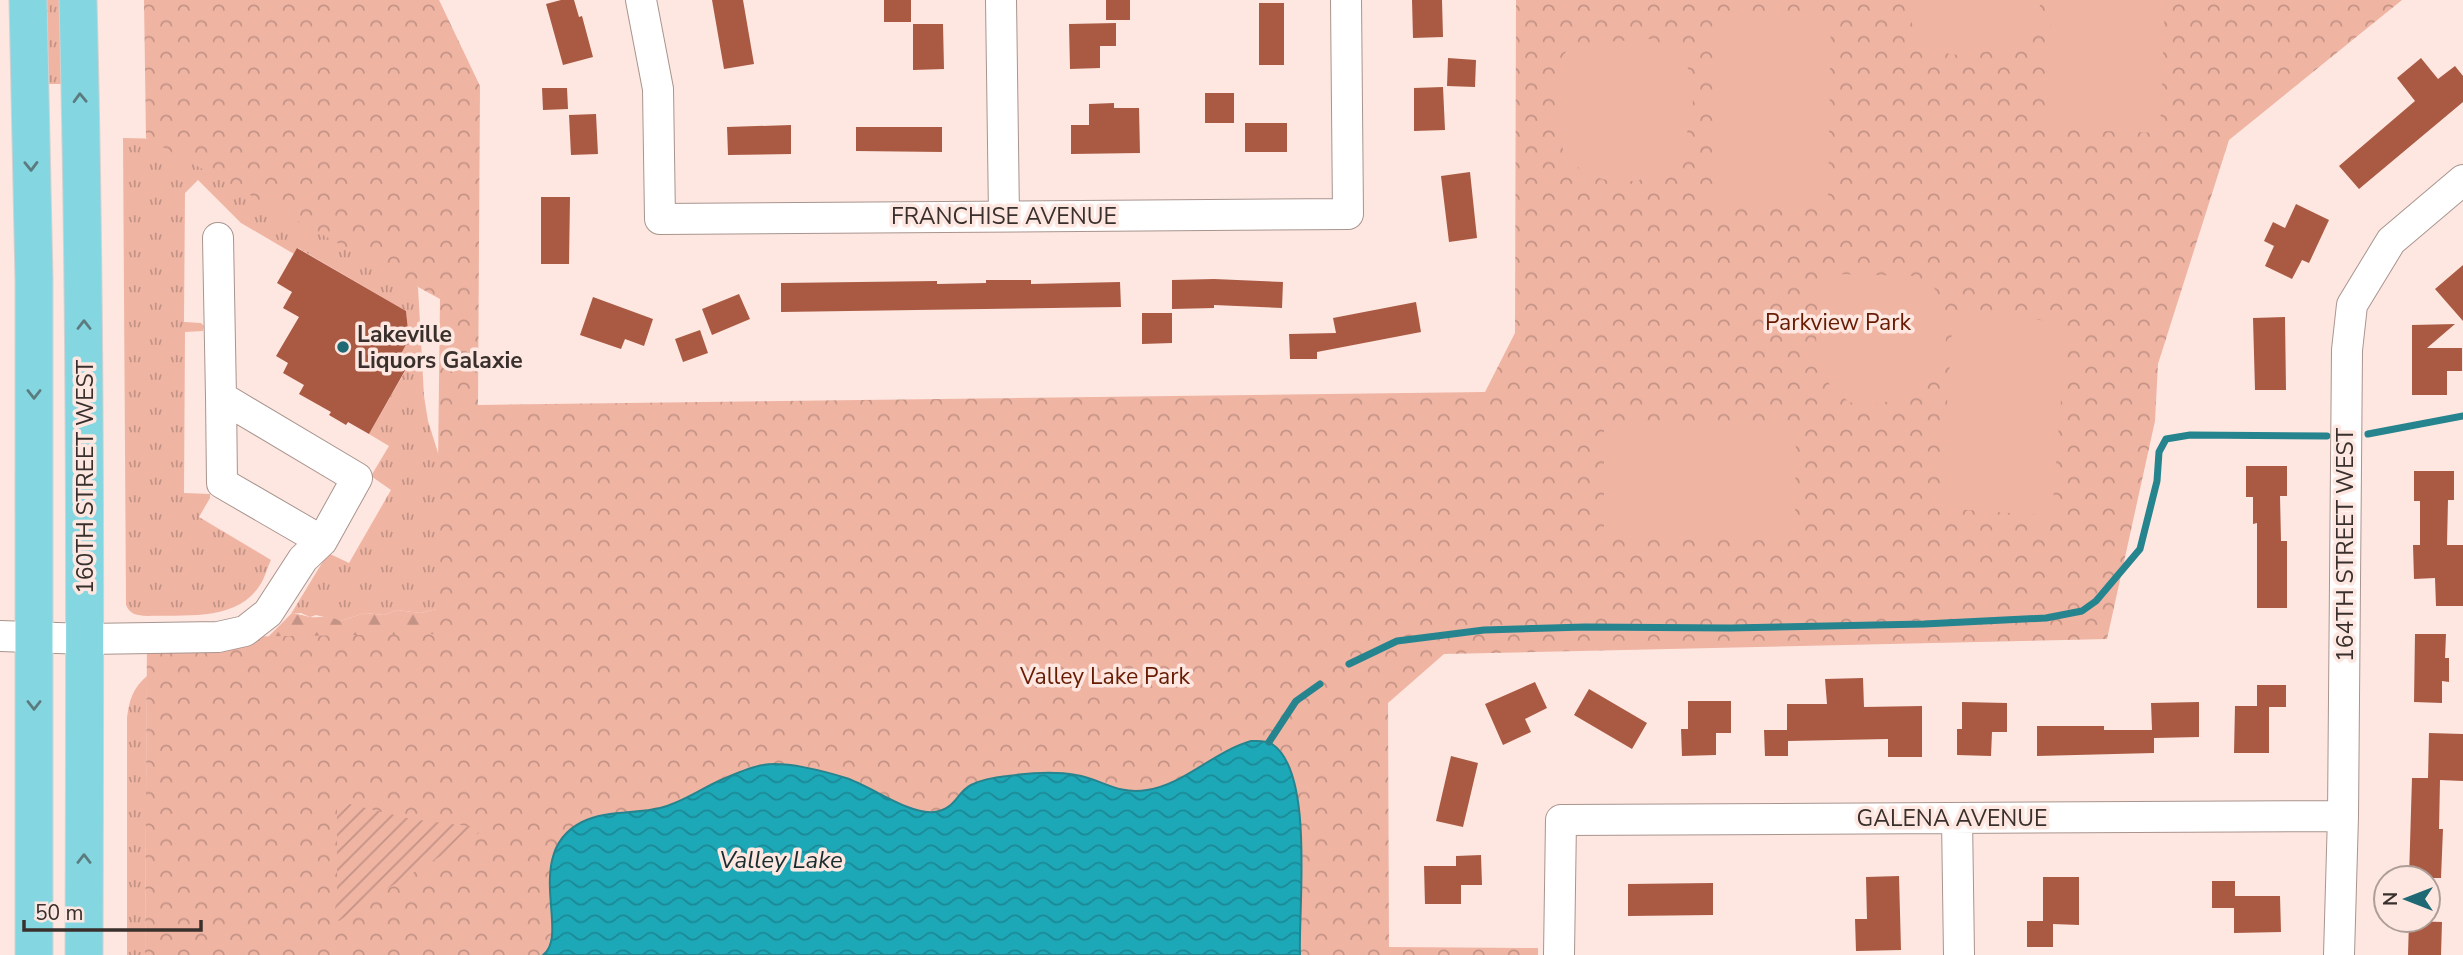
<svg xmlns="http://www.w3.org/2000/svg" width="2463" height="955" font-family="'Nunito Sans',sans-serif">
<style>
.grass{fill:url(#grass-tufts)}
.forest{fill:url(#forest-firs)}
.park{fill:url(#park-crowns)}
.garden{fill:url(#garden-furrows)}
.pitch{fill:#f0b4a3}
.water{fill:url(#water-waves);stroke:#25848e;stroke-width:2}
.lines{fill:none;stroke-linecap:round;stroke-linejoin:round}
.stream{stroke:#25848e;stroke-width:7}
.building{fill:#aa5a43}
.minor-casing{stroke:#a9948e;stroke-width:32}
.major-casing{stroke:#d3d1d1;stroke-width:39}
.minor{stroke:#fff;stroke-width:30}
.major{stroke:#84d6e1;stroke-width:37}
.oneway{stroke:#5b7b7e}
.poi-dot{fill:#1e6973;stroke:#fde7e0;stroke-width:2.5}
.labels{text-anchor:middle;stroke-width:7;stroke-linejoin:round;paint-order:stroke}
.street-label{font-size:23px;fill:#39302d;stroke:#fde7e0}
.park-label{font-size:23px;fill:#661b02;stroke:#fde7e0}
.poi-label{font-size:23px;font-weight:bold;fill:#39302d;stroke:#fde7e0;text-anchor:start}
.water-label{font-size:24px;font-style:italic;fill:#172d30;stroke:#fde7e0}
</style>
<defs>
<pattern id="grass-tufts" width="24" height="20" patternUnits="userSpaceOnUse" patternTransform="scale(1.75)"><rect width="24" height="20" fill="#f0b4a3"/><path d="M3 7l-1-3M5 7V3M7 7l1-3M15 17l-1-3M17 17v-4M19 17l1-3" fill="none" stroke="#c39385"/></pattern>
<pattern id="forest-firs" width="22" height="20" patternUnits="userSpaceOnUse" patternTransform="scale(1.75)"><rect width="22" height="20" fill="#f0b4a3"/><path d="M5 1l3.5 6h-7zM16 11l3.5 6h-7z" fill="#c39385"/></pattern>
<pattern id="park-crowns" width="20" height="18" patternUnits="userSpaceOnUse" patternTransform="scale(1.75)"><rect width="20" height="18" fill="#f0b4a3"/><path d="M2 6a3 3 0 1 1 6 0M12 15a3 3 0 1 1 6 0" fill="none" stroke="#c39385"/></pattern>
<pattern id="garden-furrows" width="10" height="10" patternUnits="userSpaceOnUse" patternTransform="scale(1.75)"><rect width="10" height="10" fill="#f0b4a3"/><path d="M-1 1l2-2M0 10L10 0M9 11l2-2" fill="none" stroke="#c39385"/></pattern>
<pattern id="water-waves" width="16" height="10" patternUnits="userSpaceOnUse" patternTransform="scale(1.75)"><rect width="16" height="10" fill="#1da8b8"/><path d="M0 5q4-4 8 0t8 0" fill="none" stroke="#1b8996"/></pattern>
</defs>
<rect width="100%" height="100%" fill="#fde7e0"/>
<path class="grass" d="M44,0h18l3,84h-18z
M123,138l88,2 207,147 6,109 4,25 11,35 -2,153 -17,4 -23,-3 -13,5 -19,-2 -25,8 -24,-6 -6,2 -9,-4 -10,1 37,-61 21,10 42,-73 -20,-14 18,-30 -20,-12 42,-73 -10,-7 8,-15 -3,-28 -108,-63 -4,6 -53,-31 -43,-43 -13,13 -1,129 17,1 3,3 -1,5 -18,1 -1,161 26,1v4l-11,19 72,43c-4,8 -6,18 -11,25 -23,37 -76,29 -113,31 -10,-1 -17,-1 -21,-11z
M147,676l-2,279h-18v-237c2,-18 6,-30 20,-42z"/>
<path class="forest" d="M440,606l77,26 -248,25v-21l22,-22c7,-1 12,2 19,3 12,1 18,-2 30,4l25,-8 19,2 13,-5 23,3 17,-4z"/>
<path class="park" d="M144,0h295l41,86 -2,319 1007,-13 30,-59 1,-333h886l-173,140 -71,224 -3,57 -48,218 -663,15 -56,49 1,244 149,1v7h-1393l2,-317 289,-4 4,-335 -294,-161z"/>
<path class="garden" d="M341,802l70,17 65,8 3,1v5l-104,63 -36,25 -4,-2 2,-26v-84z"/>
<path class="pitch" d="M1908,0h135c-7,13 -14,26 -24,37 -9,8 -24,13 -35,15 -42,10 -75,-6 -76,-52z
M2051,0h114l-5,133 -113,-4z
M1717,11h114l-3,193 -115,-1z
M1650,39c9,4 21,8 28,15 27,24 14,92 -12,113 -37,31 -110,11 -108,-42 0,-17 -2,-49 2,-64 2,-6 9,-12 13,-17z
M1832,274l84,2 18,12 10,17 3,23 -3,30 -27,35 -49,14 -19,-5 -17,-14 -11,-17 -5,-23 2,-63z
M1953,314l114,8 -15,194 -112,-8z
M1604,426l192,1 -1,113 -191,-1z"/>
<path class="water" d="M1251,741c7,0 15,-1 21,3 43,28 26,165 28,211h-757c28,-20 -22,-102 39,-133 24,-12 54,-8 78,-14 22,-5 42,-20 63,-29 12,-5 27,-12 40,-14 22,-4 61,6 83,13 25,8 63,37 88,34 22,-3 22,-19 37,-27 10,-5 26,-8 36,-9 22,-3 47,-5 69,-1 26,4 40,20 71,15 38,-6 66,-38 104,-49z"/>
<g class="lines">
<path class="stream" d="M2368,434l95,-18
M1349,664l48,-23 87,-11 101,-3 145,1 194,-4 122,-6 36,-7 14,-10 44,-52 17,-68 2,-29 7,-13 24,-4 137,1
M1269,742l27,-41 24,-17"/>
</g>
<path class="building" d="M561,0h13l5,17 3,-1 11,41 -30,8 -17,-61z
M712,0h31l11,64 -30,5z
M884,0h27v22h-27z
M1106,0h24v20h-24z
M1412,0h30l1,37 -30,1z
M1259,3h25v62h-25z
M1116,23v23h-16v22l-30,1 -1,-45z
M913,24h30l1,45 -31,1z
M1448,58l28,2 -1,27 -28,-1z
M2421,58l17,21 17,-13 8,10v26l-104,87 -20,-23 76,-65 -18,-23z
M1443,87l2,43 -31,1v-43z
M542,88h25l1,21 -25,1z
M1205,93h29v30h-29z
M1114,103v5h25l1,45 -69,1v-29h18v-21z
M596,114l2,40 -27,1 -2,-40z
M1245,123h42v29h-42z
M791,125v29l-63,1 -1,-28z
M856,127h86v25l-86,-1z
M1470,172l7,66 -28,4 -8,-66z
M541,197h29l-1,67h-28z
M2296,204l33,16 -20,43 -7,-3 -10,19 -27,-13 9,-20 -10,-5 9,-19 12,6z
M297,248l109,63 3,28 -8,15 10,6 -42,74 -21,-12 -2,3 -17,-10 2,-3 -32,-18 5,-9 -21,-12 5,-10 -12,-7 23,-39 -16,-9 9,-16 -15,-9z
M2463,265v56l-28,-32z
M1214,279l69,3 -1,26 -68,-3v3l-42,1v-29z
M986,280h45v4l89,-2 1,25 -340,5v-29l156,-2v3l49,-1z
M739,294l11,25 -38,16 -10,-26z
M593,297l60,22 -9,27 -19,-7 -4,10 -41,-14z
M1416,302l5,30 -104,20v7h-27l-1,-25 47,-1 -3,-15z
M1142,313h30v30l-30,1z
M2285,317l1,73h-31l-2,-72z
M2455,324l-28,24h35v23h-15v24h-35v-70z
M700,330l8,23 -25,9 -8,-23z
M2246,466h41v30h-7l1,45h6v67h-30v-85l-4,1v-27h-7z
M2414,471h40v29h-6l-1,45h16v61h-27l-1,-28 -21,1 -1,-34h7v-44h-6z
M2415,634h31l-1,24h4v24l-7,-1v22l-28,-1z
M1863,678l1,29 58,-1v51h-34v-18l-100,2v15h-23l-1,-26h23v-26h40l-2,-25z
M1535,682l12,26 -22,11 6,13 -28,13 -18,-41z
M2257,685h29v22h-17v46h-35l1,-47h22z
M1589,689l58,34 -15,26 -58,-34z
M1688,701h43v32h-15v22l-34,1 -1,-27h7z
M1962,702l45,1v29h-15l-1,24 -34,-1v-26h5z
M2199,702v35l-45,1v15l-117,3v-30h67v4h48l-1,-27z
M2429,733l34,1v47l-23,-1 -1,49h4l-2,49h-32l3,-100h16z
M1451,756l27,7 -15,64 -27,-6z
M1481,855l1,30h-21v19h-36l-1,-38h32v-10z
M1899,876l2,74 -45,1 -1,-32h12l-1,-42z
M2043,877h36v48l-26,-1v23h-26v-26h16z
M2212,881h23v15h45l1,36 -47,1v-25h-22z
M1713,883v32l-85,1v-32z
M2409,921l33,1 -1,33h-33z"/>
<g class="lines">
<g class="minor-casing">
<path id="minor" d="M641,0l17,89 2,130 688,-5 -2,-214
M1001,0l3,216
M218,238l3,159
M0,636l86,3 132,-2 27,-6 23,-18 35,-54 19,-18 35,-63 -136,-81 1,86 100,58
M1957,818l2,137
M1559,955l2,-135 782,-4
M2339,955l4,-139 4,-466 5,-45 39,-64 72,-61"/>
</g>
<g class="major-casing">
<path id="major" d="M28,0l6,280v675
M78,0c8,318 7,637 6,955"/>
</g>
<use href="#minor" class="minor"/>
<use href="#major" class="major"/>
</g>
<defs><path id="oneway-chevron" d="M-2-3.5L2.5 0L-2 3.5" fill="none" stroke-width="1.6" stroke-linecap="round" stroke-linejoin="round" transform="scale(1.75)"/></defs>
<g class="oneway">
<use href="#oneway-chevron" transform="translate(80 98) rotate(-92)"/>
<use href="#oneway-chevron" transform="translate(31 166) rotate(89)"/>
<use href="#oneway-chevron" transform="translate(84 325) rotate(-90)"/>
<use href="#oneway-chevron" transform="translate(34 394) rotate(90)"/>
<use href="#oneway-chevron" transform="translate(34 705) rotate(90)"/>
<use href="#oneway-chevron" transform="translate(84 859) rotate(-90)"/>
</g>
<circle class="poi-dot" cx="343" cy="347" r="7"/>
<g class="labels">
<g class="street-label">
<text x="1004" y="224">FRANCHISE AVENUE</text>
<text transform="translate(85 477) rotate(-90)" y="8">160TH STREET WEST</text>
<text transform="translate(2345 545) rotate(-90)" y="8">164TH STREET WEST</text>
<text x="1952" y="826">GALENA AVENUE</text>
</g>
<g class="park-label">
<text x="1838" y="330">Parkview Park</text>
<text x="1105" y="684">Valley Lake Park</text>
</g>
<g class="poi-label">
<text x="357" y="342">Lakeville<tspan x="357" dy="26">Liquors Galaxie</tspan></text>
</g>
<g class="water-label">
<text x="781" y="868">Valley Lake</text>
</g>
</g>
<g transform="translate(2407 899) rotate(270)"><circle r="33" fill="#fde7e0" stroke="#af9e98" stroke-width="2"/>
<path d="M0-5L12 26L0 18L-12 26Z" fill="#1e6973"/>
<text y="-10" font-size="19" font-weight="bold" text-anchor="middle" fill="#39302d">N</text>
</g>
<path d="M24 920v10h177v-10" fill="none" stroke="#39302d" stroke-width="3.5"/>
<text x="35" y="920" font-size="21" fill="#39302d" stroke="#fde7e0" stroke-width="5" paint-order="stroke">50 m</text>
</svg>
